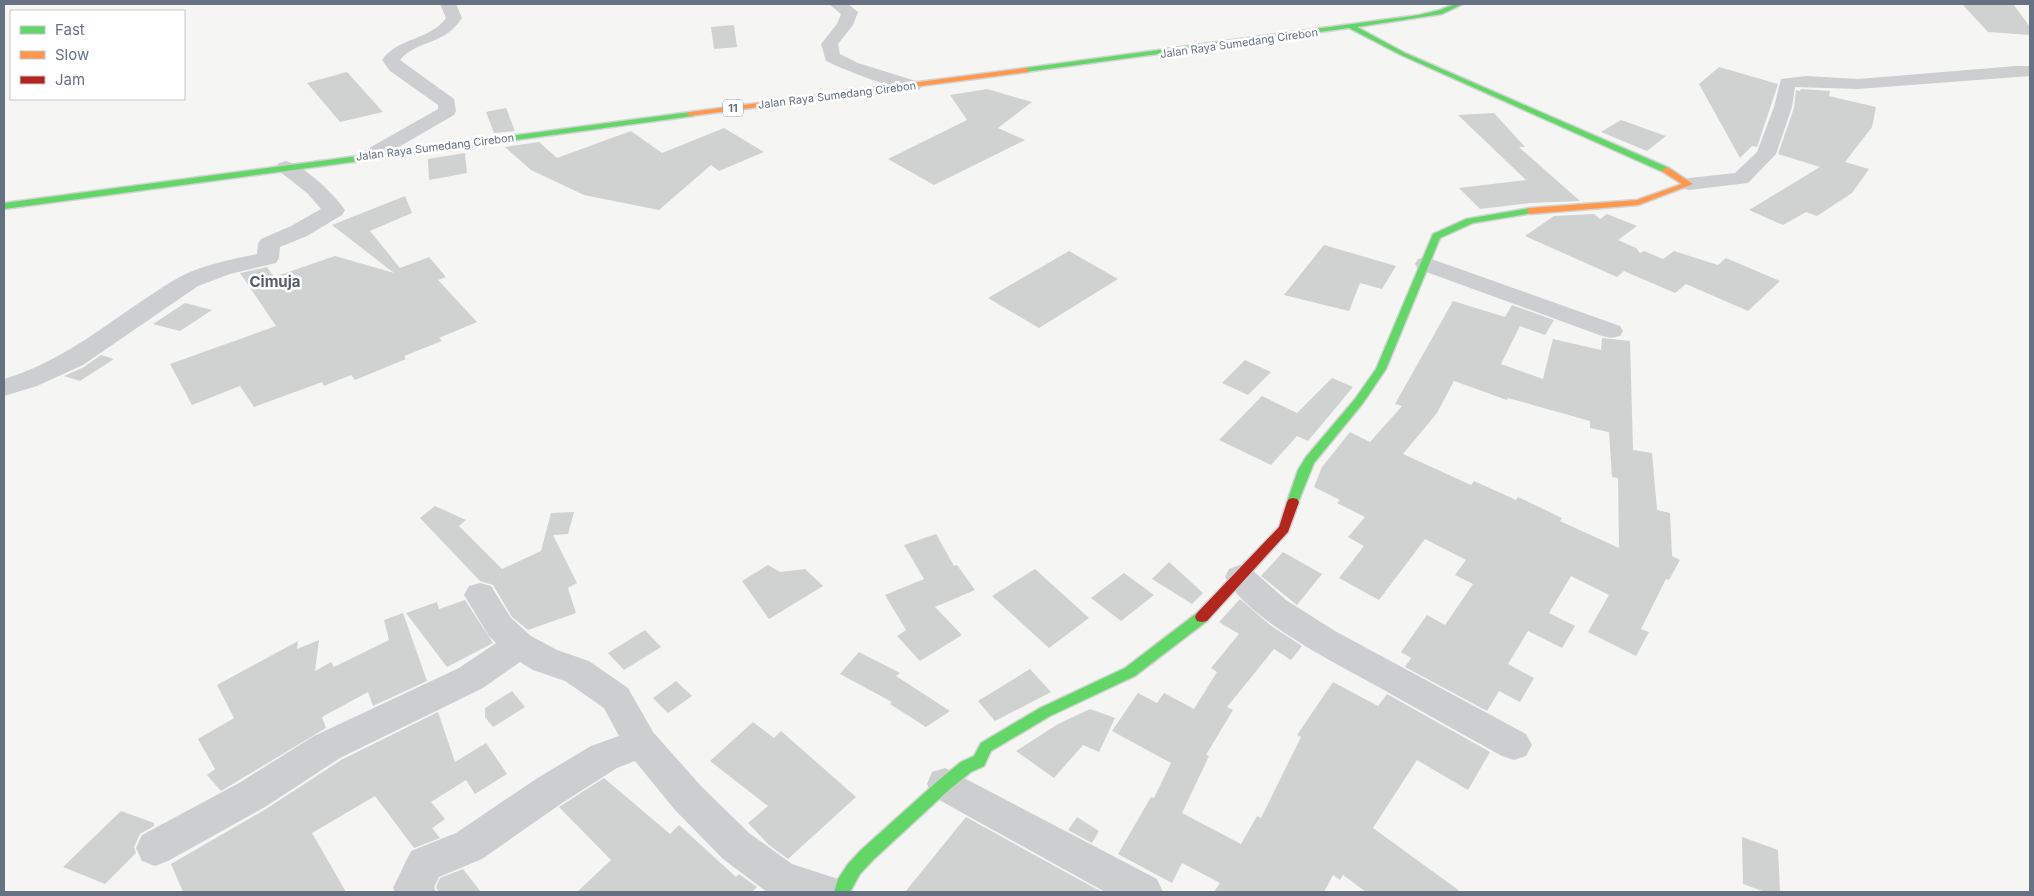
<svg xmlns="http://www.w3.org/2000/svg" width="2034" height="896" font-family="Inter,sans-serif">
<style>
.building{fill:#d0d1d1;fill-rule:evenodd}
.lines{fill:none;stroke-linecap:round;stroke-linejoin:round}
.fast-casing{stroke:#d2d3d3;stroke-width:3}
.slow-casing{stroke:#d2d3d3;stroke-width:3}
.jam-casing{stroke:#d2d3d3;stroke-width:3}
.street{fill:#cdcecf;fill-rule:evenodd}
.fast{fill:#63d668;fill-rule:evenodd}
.slow{fill:#ff974d;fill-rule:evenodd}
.jam{fill:#b3261e;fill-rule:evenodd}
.labels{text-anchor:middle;stroke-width:5;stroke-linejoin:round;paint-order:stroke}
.far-street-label{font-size:11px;fill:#667283;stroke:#fff}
.shield{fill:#fff;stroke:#949ca8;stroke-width:1}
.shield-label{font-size:11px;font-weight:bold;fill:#667283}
.quarter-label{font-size:15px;font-weight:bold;fill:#545c69;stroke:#fff}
</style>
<rect width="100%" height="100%" fill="#f5f5f4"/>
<path class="building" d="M1962,4h51l17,23v8l-42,-3z
M734,25l3,22 -23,2 -3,-22z
M1719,67l59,17 -21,63 -5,-1 -12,12 -41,-74z
M347,72l36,40 -43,10 -33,-39z
M987,89l45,13 -34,26 27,12 -91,45 -46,-26 79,-39 -17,-25z
M1801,89l29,2 -1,5 47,11 -4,20 -27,35 24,7 -17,24 -35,23 -11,-4 -23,13 -34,-15 71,-43 -42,-13 16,-46 2,-18 4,1z
M506,108l9,23 -21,2 -8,-21z
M1494,113l31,34h-6l61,54 -49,2 -51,6 -21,-21 67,-8 -68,-65z
M1621,120l45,16 -19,15 -46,-19z
M724,128l40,24 -45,19 -8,-6 -52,45 -75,-15 -53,-25 -26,-23 34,-5 18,16 74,-27 31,22z
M465,153l2,20 -38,7 -1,-21z
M405,196l7,17 -42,18 30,37 29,-11 17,20 -8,3 39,42 -38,16 3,3 -38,15 2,3 -51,21 -4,-5 -27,11 -2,-4 -68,25 -14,-21 -48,19 -22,-41 106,-38 -36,-53 27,-6 7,10 61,-21 59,17 -62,-48z
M1594,214l6,5 7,-5 30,12 -19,14 18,8 4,5 4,-2 19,8 11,-8 44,14 8,-7 54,23 -32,30 -62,-27 -11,9 -51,-22 -7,6 -92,-41 29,-20z
M1324,245l72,21 -14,23 -22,-6 -11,28 -65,-16z
M1069,251l49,28 -79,49 -51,-30z
M1453,301l52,16 7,-12 42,15 -9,15 -25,-9 -19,38 42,15 10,-40 48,11 1,-12 28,3 3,109 19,3 5,57 13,3 2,43 8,4 -11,20 -3,-1 -25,50 8,3 -13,24 -48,-24 21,-37 -38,-19 -22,37 26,13 -13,22 -34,-17 -20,33 26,14 -14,24 -21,-11 -12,20 -82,-44 6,-9 -10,-6 26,-37 18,10 28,-41 -18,-9 11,-15 -41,-21 -46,61 -40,-22 25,-32 -16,-9 17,-20 -28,-14 3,-3 -26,-13 8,-20 28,-35 20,10 32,-36 -7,-2zM1454,381l53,19 1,-2 82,23v7l19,4 3,45 6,1 1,70 -59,-27 2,-3 -44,-21 -2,3 -42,-19 -3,4 -68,-31 34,-41z
M185,303l27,7 -32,21 -27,-7z
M101,355l13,4 -34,22 -16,-5 20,-9z
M1245,360l26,12 -23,23 -26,-12z
M1332,378l21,9 -45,54 -11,-5 -26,29 -52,-25 43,-44 35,17z
M435,506l31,14 -7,6 43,43 39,-18 10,-38 23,-1 -6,22 -15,1 24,48 -9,5 8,25 -48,17 -16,-13 -19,-32 -13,-4 -60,-63z
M936,534l18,32 3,-1 18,25 -40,17 27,28 -42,26 -23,-25 9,-6 -21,-35 39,-16 -20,-34z
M1283,552l39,22 -25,31 -36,-29z
M1169,562l34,31 -11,11 -40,-25z
M768,565l12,7 25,-3 18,17 -54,33 -27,-38z
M1035,569l54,49 -40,30 -57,-52z
M1124,573l30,22 -33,26 -30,-23z
M1240,599l30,26 32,21 -11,14 -17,-11 -47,58 6,3 -27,45 3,1 -27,57 59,31 16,-28 4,2 40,-81 -4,-2 36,-53 45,24 9,-12 103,58 -22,38 -51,-30 -44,68 88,64h-95l-23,-17 -3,5 -7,-5 -9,17h-110l6,-9 -38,-20 -10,20 -54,-29 33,-57 3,1 17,-35 -59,-32 26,-38 19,10 7,-10 30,16 23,-37 -6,-4 28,-34 -20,-12z
M465,600l28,43 -46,24 -41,-54 31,-11 2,7z
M403,613l24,68 -54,25 -5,-14 -46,25 4,11 -105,63 -14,-16 8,-6 -17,-30 36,-21 -17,-33 81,-44 -1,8 22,-9 -4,31 16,-9 3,5 55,-27 -5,-20z
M645,630l16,17 -37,23 -16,-17z
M859,652l41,21 -4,3 54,35 -24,16 -36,-23 2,-2 -52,-28z
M1030,669l21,23 -56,29 -17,-20z
M676,681l16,15 -24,17 -15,-15z
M512,691l13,16 -32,20 -8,-10v-9z
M1090,709l25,9 -16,34 -16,-7 -29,33 -38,-27 42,-27z
M438,712l17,50 31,-19 21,31 -32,20 -9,-14 -35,22 14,17 -13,9 8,10 -26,10 -39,-52 -63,37 34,59h-163l-12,-28 95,-55 75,-49z
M753,722l21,16 7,-7 75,66 -68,62 -19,-14 -21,-22 20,-17 -58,-45z
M604,778l66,56 9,-9 57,52 3,-3 18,13 -4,4 1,1h-177l34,-32 -52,-53z
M121,811l33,12v3l-14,8 -6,13 2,6 -31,31 -42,-17z
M966,817l103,57 33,18h-197z
M1077,817l22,14 -7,12 -24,-13z
M1742,837l36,13 2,42h-15l-22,-8z
M463,869l18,23h-43l-2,-5 4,-9z"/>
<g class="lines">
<g class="fast-casing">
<path id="fast" d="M1455,4h8l-21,10 -85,13 48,26 264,115v4h-6l-262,-117 -52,-27 -324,44 -4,-2 4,-2 394,-53 21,-5z
M690,112l4,2 -1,2 -689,93v-6z
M1530,208l3,1v4l-60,10 -33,15 -54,131 -23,34 -49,60 -17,42h-8l-2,-3 11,-32 8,-13 49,-58 21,-30 57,-135 33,-15z
M1202,612l5,1 2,4 -2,4 -72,55 -85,40 -59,35 -7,15 -13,6 -21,17 -77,71 -13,14 -10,18h-16l4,-13 10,-15 13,-14 79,-71 21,-17 13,-6 7,-13 59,-35 85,-40 72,-55z"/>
</g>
<g class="slow-casing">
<path id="slow" d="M1025,68l4,2 -1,2 -338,44 -4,-2 4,-2z
M1663,168h6l24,16 -55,21 -108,9 -4,-3 4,-3 107,-8 45,-16 -19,-12z"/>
</g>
<g class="jam-casing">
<path id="jam" d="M1293,498l4,1 2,3 -11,30 -81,89 -5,1 -5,-1 -2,-4 2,-4 82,-86 8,-25 2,-3z"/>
</g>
<path class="street" d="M440,4h16l6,14c-18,28 -44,21 -62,42l54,39 2,12 -2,4 -76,44h-14l-3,-4 3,-4 74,-42v-4l-48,-34 -8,-11c16,-23 49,-20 64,-42z
M829,4h19l10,8 -5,13 -15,19 2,10 18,9 61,19 3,4 -3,4c-17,4 -76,-21 -93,-29l-5,-17 16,-20 4,-10z
M2016,66h14v10l-172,13 -63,-2 -3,20 -16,47 -28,29 -59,7 -7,-2 -3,-4 3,-4 7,-2 46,-5 22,-21 17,-45 7,-28 25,-3 52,3z
M286,161c19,5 48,33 59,49l-3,5 -35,21 -27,11 -1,11 -3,5 -46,11 -32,12 -115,79 -46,21 -33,10v-17c64,-19 111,-63 167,-97 25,-16 57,-22 86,-28l1,-10 3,-5 30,-13 30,-17 -14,-16 -28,-22 -3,-4 3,-4z
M1426,257l194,69 3,5 -3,5 -9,2 -9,-2 -184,-67 -3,-5 3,-5z
M1240,565l11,4 35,31 49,31 191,103 6,11 -6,11 -12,4 -12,-4c-43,-24 -85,-47 -127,-71 -42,-23 -128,-66 -150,-108l4,-8z
M480,583l11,3 20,32 20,18 26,14 32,11 39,27 25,44 48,54 48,47 43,31 46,15 6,13h-77l-44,-33 -48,-49 -40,-49 -18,7 -55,35 -80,56 -43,18 -5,10 2,5h-41l-2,-4 18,-37 45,-18 80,-54 55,-33 28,-10 -15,-28 -39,-27 -32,-11 -13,-8 -37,26 -143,70 -75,49 -97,54 -13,5 -13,-5 -6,-13 6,-13 97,-52 75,-47 145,-68 37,-25 -7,-7 -25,-41 5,-9z
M945,768l212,111 6,13h-58l-173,-96 -5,-12 5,-12z"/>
<use href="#fast" class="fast"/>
<use href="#slow" class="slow"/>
<use href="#jam" class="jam"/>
</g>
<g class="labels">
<g class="far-street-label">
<text transform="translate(1239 43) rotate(-8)" y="4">Jalan Raya Sumedang Cirebon</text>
<text transform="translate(837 95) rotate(-7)" y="4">Jalan Raya Sumedang Cirebon</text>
<text transform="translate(435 147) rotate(-7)" y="4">Jalan Raya Sumedang Cirebon</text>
</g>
<rect class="shield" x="723" y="99.5" width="20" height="17" rx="4"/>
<g class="shield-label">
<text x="733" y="112">11</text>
</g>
<g class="quarter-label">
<text x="275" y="287">Cimuja</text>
</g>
</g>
<rect width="2034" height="896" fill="none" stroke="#667283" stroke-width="10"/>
<rect x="10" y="10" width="175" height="90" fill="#ffffff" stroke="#c2c7cd"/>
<rect x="20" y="26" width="25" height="8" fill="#63d668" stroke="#c2c7cd"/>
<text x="55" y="35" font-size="15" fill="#667283">Fast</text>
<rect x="20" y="51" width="25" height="8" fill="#ff974d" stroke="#c2c7cd"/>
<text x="55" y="60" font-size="15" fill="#667283">Slow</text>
<rect x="20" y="76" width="25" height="8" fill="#b3261e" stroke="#c2c7cd"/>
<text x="55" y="85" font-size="15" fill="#667283">Jam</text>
</svg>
